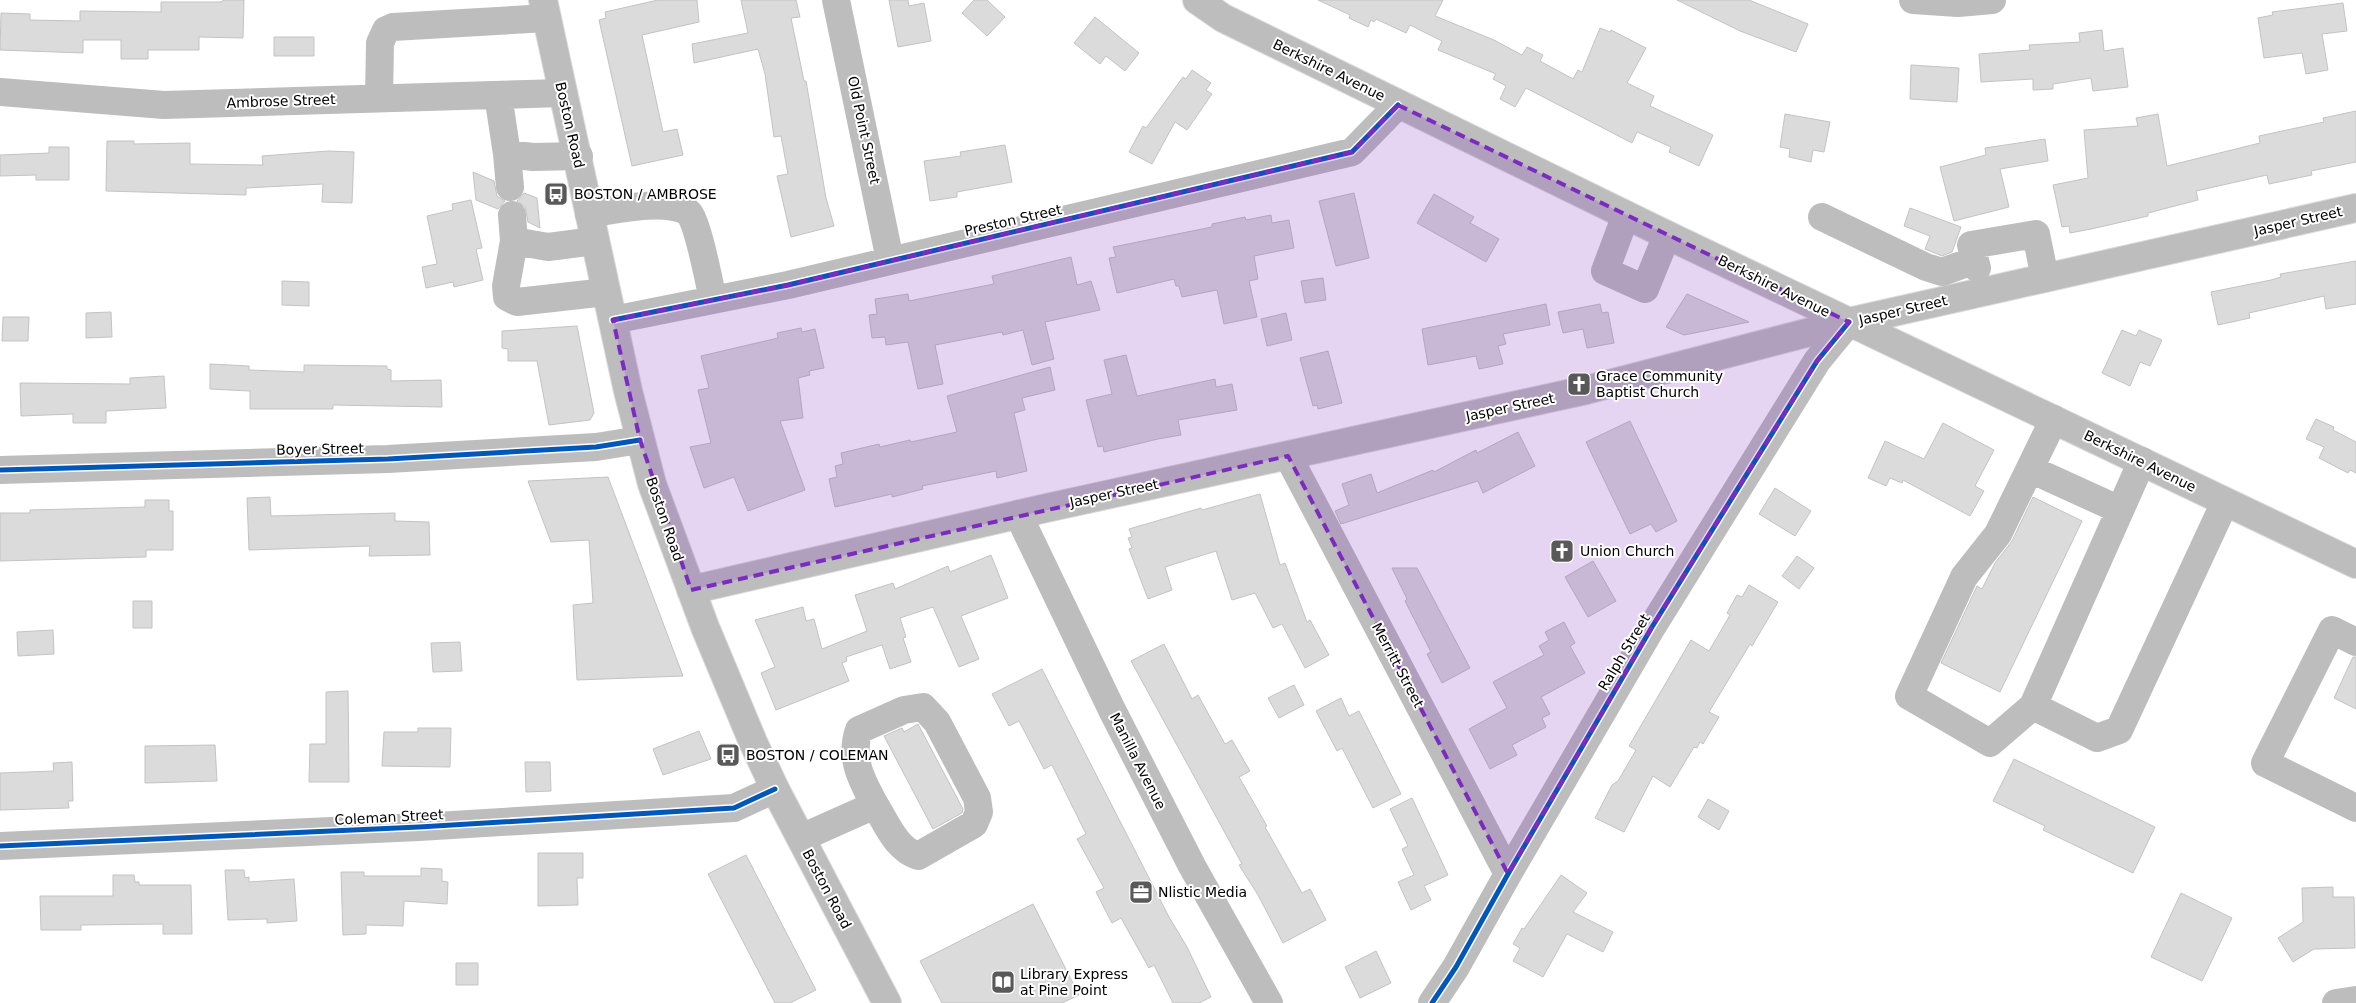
<svg xmlns="http://www.w3.org/2000/svg" width="2356" height="1003" font-family="'DejaVu Sans',sans-serif">
<style>
.building{fill:#dbdbdb;stroke:#c3c3c3}
.lines{fill:none;stroke-linecap:round;stroke-linejoin:round}
.major-casing{stroke:#dbdbdb;stroke-width:30}
.minor{stroke:#bdbdbd;stroke-width:28}
.major{stroke:#bdbdbd;stroke-width:28}
.cycleway-casing{stroke:#fff;stroke-width:8}
.cycleway{stroke:#0057b8;stroke-width:5}
.marked{fill:#7b2cbf;fill-opacity:0.2;stroke:#7b2cbf;stroke-width:4;stroke-dasharray:10 6;stroke-linejoin:round}
.labels{text-anchor:middle;stroke-width:4;stroke-linejoin:round;paint-order:stroke}
.street-label{font-size:14px;fill:#000;stroke:#fff}
.poi-label{font-size:14px;fill:#000;stroke:#fff;text-anchor:start}
</style>
<rect width="100%" height="100%" fill="#fff"/>
<path class="building" d="M225,0h19l-1,38 -44,-1v13h-51v9h-27v-19h-38v13l-83,-3 1,-37 29,1v6l50,1v-10l81,1v-10h59z
M658,0h39l2,22 -57,13 21,97 14,-3 6,26 -51,11 -33,-146 7,-2 -1,-6z
M741,0h55l4,17 -9,1 13,63h2l20,117 8,28 -43,11 -14,-61 11,-2 -7,-38 -7,1 -9,-63 -7,-25 -64,14 -2,-19 56,-11z
M889,0h19l1,6 15,-3 7,38 -33,6z
M974,0h13l18,17 -18,19 -25,-23z
M1318,0h125l-8,16 59,24 28,15 5,-8 16,8 -3,6 33,18 5,-9 4,2 18,-44 10,4 1,-2 35,18 -19,35 27,13 -4,10 63,29 -14,31 -30,-14 2,-5 -34,-15 -5,11 -106,-55 -11,19 -15,-8 6,-13 -13,-7 3,-5 -58,-24 4,-9 -32,-16 -4,8 -30,-14 -2,3 -3,-2 -3,7 -19,-9 1,-3z
M1677,0h72l59,24 -12,28 -56,-21z
M2343,3l4,28 -25,3 6,36 -22,4 -4,-21 -38,5 -6,-40 15,-3 -1,-3z
M1095,17l44,36 -14,18 -19,-15 -6,8 -26,-21z
M2102,30l2,21 19,-3 5,39 -35,4 -2,-13 -38,6v5l-20,1v-11l-52,3 -2,-28 51,-4 -1,-5 51,-3 -1,-9z
M274,37h40v19h-40z
M1911,65l48,3 -2,34 -47,-3z
M1192,70l19,13 -5,7 6,4 -25,36 -12,-8 -23,42 -23,-12 14,-26 3,2 37,-51 3,2z
M2356,111v51l-45,9 1,4 -43,9 -2,-9 -71,16 2,9 -50,13v3l-57,13 -21,4 -1,-7 -7,1 -9,-42 35,-7 -4,-48 54,-4 -2,-8 22,-4 9,52 93,-23 -1,-7 65,-14 -1,-4z
M1785,114l45,8 -6,30 -11,-2 -2,12 -22,-5 1,-8 -10,-2z
M2045,139l3,22 -48,8 9,38 -55,14 -14,-54 46,-12 -1,-7z
M107,141h27v3l56,-1v21l73,1 -1,-9 66,-5 26,1 -2,51 -30,-1 1,-18 -77,4v7l-140,-4z
M1005,145l7,37 -55,10v5l-27,4 -6,-40 37,-5 -1,-4z
M49,147h20v33h-33v-5l-36,1v-21l49,-2z
M473,172l21,9 3,15 8,5 -7,8 -22,-9z
M524,193l13,5 3,30 -12,-6 -3,-15 -8,-6z
M1354,193l15,65 -33,8 -17,-65z
M1434,194l40,23 -4,6 29,16 -13,23 -69,-39z
M471,200l11,48 -6,1 7,31 -29,7 -1,-5 -27,6 -4,-21 15,-3 -10,-48 26,-6 -1,-6z
M1910,208l51,19 -9,25 -10,4 -17,-7 5,-13 -26,-10z
M1271,215l1,8 17,-3 5,28 -40,8 4,23 -9,2 8,36 -33,7 -7,-34 -35,7 -3,-11h-3l-2,-7 -57,14 -8,-35 7,-1 -3,-10 99,-20v-3l33,-7 1,3z
M1071,257l6,28 14,-4 9,29 -55,12 9,37 -22,6 -9,-35 -20,5 -1,-3 -67,13 8,39 -25,5 -10,-47 -22,3 -1,-8 -13,1 -3,-23 8,-1 -2,-15 33,-5 1,7 85,-17 -2,-8z
M2356,261v43l-30,5 -2,-13 -75,17 1,5 -32,7 -7,-33 60,-12 10,-3 -1,-3z
M1323,278l3,22 -21,3 -4,-22z
M282,281l27,1v24l-27,-1z
M1687,294l62,28 -65,13 -18,-8z
M1546,304l4,21 -47,9 3,10 -8,2 5,18 -24,5 -3,-13 -48,9 -6,-36z
M1600,304l2,9 6,-1 6,31 -27,5 -4,-19 -20,4 -5,-21z
M111,312l1,25 -26,1v-25z
M1286,313l6,27 -25,6 -6,-27z
M3,317h26l-1,24h-26z
M577,326l17,87 -4,7 -41,5 -12,-64h-29v-12l-6,-1v-17z
M801,328l1,4 13,-3 9,39 -15,3 1,4 -12,3 5,40 -23,3 25,69 -57,21 -14,-34 -30,11 -14,-41 21,-4 -13,-53 11,-2 -8,-32 77,-18 -1,-5z
M2122,330l14,6 3,-6 23,10 -12,26 -10,-4 -10,24 -28,-13z
M1328,351l14,52 -24,6 -1,-4 -4,1 -13,-48z
M1126,355l11,41 78,-17 1,8 16,-3 5,26 -59,10 3,15 -23,4 -54,13 -1,-6 -5,1 -12,-47 26,-6 -8,-34z
M210,364l39,2v4l55,2v-7l83,1v3l4,1v11l50,-1 1,27 -109,-2v4h-83v-18l-40,-2z
M1050,367l5,23 -33,8 3,12 -11,3 13,58 -30,7 -1,-7 -74,15 1,3 -31,8v-3l-57,13 -6,-28 8,-2 -2,-11 8,-2 -2,-11 38,-9 1,3 30,-7 1,2 46,-10 -10,-36z
M164,376l2,32 -60,3v12h-33v-9l-52,2 -1,-33 110,1v-6z
M2316,419l18,8 -1,3 23,12v31l-6,-3 -2,3 -29,-15 5,-11 -18,-8z
M1630,421l47,100 -21,11 -5,-8 -21,10 -44,-92z
M1943,423l51,27 -19,36 9,5 -14,25 -67,-36 -1,3 -12,-5 -4,8 -18,-8 17,-37 39,18z
M1518,432l17,34 -52,27 -5,-12 -137,43 -6,-13 14,-6 -7,-21 29,-10 6,19 56,-23 1,2 42,-22 1,3z
M608,477l75,199 -106,4 -4,-75 20,-2 -4,-63 -38,2 -23,-61z
M1775,488l36,23 -16,25 -36,-22z
M1260,494l20,71 5,-2 22,59 3,-2 19,35 -24,13 -23,-44 -9,4 -18,-35 -23,7 -16,-49 -51,16 7,23 -24,9 -19,-50 3,-1 -4,-10 4,-1 -3,-8 72,-21 1,2z
M270,497l1,19 124,-3v8l34,1 1,33 -61,1 1,-10 -121,4 -2,-52z
M2033,497l49,24 -82,171 -59,-29 36,-77 5,3 13,-26 17,-22z
M145,500h24v11h4v39h-27v7l-146,4v-48h30v-3l115,-3z
M991,555l17,43 -47,18 18,43 -20,8 -26,-60 -33,11 6,19 -3,1 8,24 -21,7 -8,-24 -36,12 1,4 -5,2 7,18 -73,29 -15,-37 14,-6 -20,-47 48,-13 3,14 8,-2 8,30 45,-18 -12,-36 38,-12 2,6 53,-23 2,6z
M1797,556l17,12 -15,21 -17,-13z
M1593,561l23,40 -28,16 -23,-40z
M1392,568h25l53,100 -28,15 -15,-29 4,-2 -26,-51 2,-2z
M1749,585l29,17 -26,44 -2,-2 -41,68 10,5 -16,27 -3,-2 -3,6 -3,-1 -24,40 -17,-11 -29,56 -29,-14 17,-33 6,-4 18,-31 -7,-4 62,-106 18,11 21,-36 -3,-2 10,-18 5,2z
M133,601h19v27h-19z
M1564,622l11,21 -5,3 15,27 -44,24 9,17 -8,4 4,9 -34,18 5,10 -27,14 -21,-40 38,-21 -14,-26 51,-27 -5,-9 10,-6 -4,-8z
M53,630l1,24 -36,2 -1,-24z
M460,642l2,29 -29,1 -2,-29z
M1164,644l28,55 6,-4 27,49 7,-4 18,31 -11,6 28,49 -2,1 37,66 8,-4 16,31 -43,23 -25,-48 -19,-30 3,-1 -111,-203z
M2353,657h3v52l-22,-11z
M1042,669l127,248 18,30 24,50 -12,6h-26l-19,-38 -5,3 -28,-50 -9,5 -16,-31 8,-4 -27,-49 9,-5 -34,-69 -8,4 -25,-48 -10,5 -17,-32z
M1294,685l10,20 -25,13 -11,-20z
M348,691l1,91h-40l1,-38h16v-52z
M1341,698l8,18 10,-5 42,83 -28,14 -31,-60 -5,3 -21,-40z
M918,724l45,85 -1,4 -29,16 -49,-93 18,-8 2,4z
M418,728h33l-1,39 -68,-1 2,-34h34z
M699,731l12,28 -48,16 -10,-26z
M215,745l2,36 -72,2v-37z
M2014,759l141,68 -22,46 -90,-43 2,-4 -52,-25z
M72,762l1,39h-5l1,7 -69,2v-37l54,-2 -1,-8z
M525,762h25l1,29 -25,1z
M1412,798l36,77 -24,11 7,14 -20,10 -13,-28 16,-7 -12,-26 6,-3 -18,-37z
M1708,799l21,12 -10,19 -21,-13z
M538,853h45v25h-6l1,27 -40,1z
M746,855l70,135 -26,13h-15l-67,-129z
M421,868l21,1v12l6,1 -1,22 -43,-3 -1,25 -37,-1v9l-23,1 -2,-63h23v4h57z
M225,870h19l1,8 4,-1v5l45,-3 3,42 -30,2v-4l-39,1z
M113,875h21l1,7h4v3h52l1,49h-29v-10l-82,1v5h-40l-1,-34h73z
M1561,875l26,18 -14,19 40,20 -10,20 -36,-18 -24,43 -30,-16 7,-13 -7,-4 9,-16 2,1z
M2333,887v10h21l1,51 -41,1 -21,13 -15,-24 25,-16 -1,-34z
M2181,893l51,25 -30,63 -51,-24z
M1033,904l46,91 -17,8h-120l-22,-42z
M1376,951l15,32 -31,15 -15,-31z
M456,963h22v22h-22z"/>
<g class="lines">
<g class="major-casing">
<path id="major" d="M543,0l85,391 24,93 53,143 48,115 22,47 112,214
M1197,0l26,18 444,217 689,329
M691,590l351,-81 544,-119 263,-68 507,-114"/>
</g>
<path class="minor" d="M836,0l54,260
M1913,0l45,3 34,-3
M0,92l164,13 398,-12
M498,95l9,59 26,3 46,-1
M379,98l1,-55 6,-13 7,-3 154,-9
M507,154l3,33
M589,214c25,-4 76,-16 99,-2 9,6 22,74 25,88
M512,215l2,26 34,6 47,-6
M1626,215l-21,56 40,18 22,-54
M1822,217l104,50 16,5 33,-12
M514,241l-8,45 1,11 10,5 89,-10
M1977,268l-6,-23 65,-11 9,44
M613,320l175,-35 564,-133 46,-47
M2054,419l-56,115 -34,43 -55,119 81,47 43,-37 109,-245
M1288,456l220,418
M2030,469l90,41
M0,470l388,-11 208,-12 44,-7
M1018,514l94,196 80,156 77,137
M2356,642l-24,-12 -67,133 91,45
M2033,706l64,32 22,-8 106,-228
M801,838l74,-33c12,19 21,44 43,51l56,-32 5,-12 -2,-14 -40,-76 -14,-15 -19,3 -45,20c-10,28 3,51 16,75
M0,846l419,-19 315,-19 41,-19
M1432,1003l24,-36 52,-93 144,-247 165,-266 32,-39
M2336,1003l20,-3"/>
<use href="#major" class="major"/>
<g class="cycleway-casing">
<path id="cycleway" d="M613,320l175,-35 564,-133 46,-47
M0,470l388,-11 208,-12 44,-7
M0,846l419,-19 315,-19 41,-19
M1432,1003l24,-36 52,-93 144,-247 165,-266 32,-39"/>
</g>
<use href="#cycleway" class="cycleway"/>
</g>
<path class="marked" d="M1398,105l451,217 -32,39 -165,266 -144,247 -220,-418 -597,134 -51,-150 -27,-120 175,-35 564,-133z"/>
<defs>
<g id="bus-square" transform="scale(1.25)"><rect x="-9" y="-9" width="18" height="18" rx="4" fill="#595959" stroke="#fff"/><path d="M-5-6H5V4H4V6H2V4H-2V6H-4V4H-5ZM-3.5-4V0h7V-4ZM-3.5 1.2v1.5H-2V1.2ZM2 1.2v1.5H3.5V1.2Z" fill="#fff"/></g>
<g id="church-square" transform="scale(1.25)"><rect x="-9" y="-9" width="18" height="18" rx="4" fill="#595959" stroke="#fff"/><path d="M-1.2-6h2.4v3.5h3.3v2.4h-3.3V6h-2.4V-.1h-3.3v-2.4h3.3Z" fill="#fff"/></g>
<g id="office-square" transform="scale(1.25)"><rect x="-9" y="-9" width="18" height="18" rx="4" fill="#595959" stroke="#fff"/><path d="M-6-3h4V-5.5h4V-3h4V5H-6ZM-1-4.5V-3h2v-1.5ZM-6 0V1H6V0Z" fill="#fff"/></g>
<g id="library-square" transform="scale(1.25)"><rect x="-9" y="-9" width="18" height="18" rx="4" fill="#595959" stroke="#fff"/><path d="M-6-4Q-3-5.5-.7-3.5V5Q-3 3-6 4ZM6-4Q3-5.5 .7-3.5V5Q3 3 6 4Z" fill="#fff"/></g>
</defs>
<g fill-rule="evenodd">
<use href="#bus-square" x="556" y="194"/>
<use href="#church-square" x="1579" y="384"/>
<use href="#church-square" x="1562" y="551"/>
<use href="#bus-square" x="728" y="755"/>
<use href="#office-square" x="1141" y="892"/>
<use href="#library-square" x="1003" y="982"/>
</g>
<g class="labels">
<g class="street-label">
<text transform="translate(1329 70) rotate(26)" y="5">Berkshire Avenue</text>
<text transform="translate(281 101) rotate(-2)" y="5">Ambrose Street</text>
<text transform="translate(570 125) rotate(77)" y="5">Boston Road</text>
<text transform="translate(864 130) rotate(78)" y="5">Old Point Street</text>
<text transform="translate(1013 220) rotate(-13)" y="5">Preston Street</text>
<text transform="translate(2298 221) rotate(-13)" y="5">Jasper Street</text>
<text transform="translate(1774 286) rotate(26)" y="5">Berkshire Avenue</text>
<text transform="translate(1903 310) rotate(-13)" y="5">Jasper Street</text>
<text transform="translate(1510 407) rotate(-12)" y="5">Jasper Street</text>
<text transform="translate(320 449) rotate(-1)" y="5">Boyer Street</text>
<text transform="translate(2140 461) rotate(26)" y="5">Berkshire Avenue</text>
<text transform="translate(1114 493) rotate(-12)" y="5">Jasper Street</text>
<text transform="translate(665 519) rotate(71)" y="5">Boston Road</text>
<text transform="translate(1624 652) rotate(-59)" y="5">Ralph Street</text>
<text transform="translate(1398 665) rotate(62)" y="5">Merritt Street</text>
<text transform="translate(1138 761) rotate(63)" y="5">Manilla Avenue</text>
<text transform="translate(389 817) rotate(-3)" y="5">Coleman Street</text>
<text transform="translate(827 889) rotate(62)" y="5">Boston Road</text>
</g>
<g class="poi-label">
<text x="574" y="199">BOSTON / AMBROSE</text>
<text x="1596" y="381">Grace Community<tspan x="1596" dy="16">Baptist Church</tspan></text>
<text x="1580" y="556">Union Church</text>
<text x="746" y="760">BOSTON / COLEMAN</text>
<text x="1158" y="897">Nlistic Media</text>
<text x="1020" y="979">Library Express<tspan x="1020" dy="16">at Pine Point</tspan></text>
</g>
</g>
</svg>
